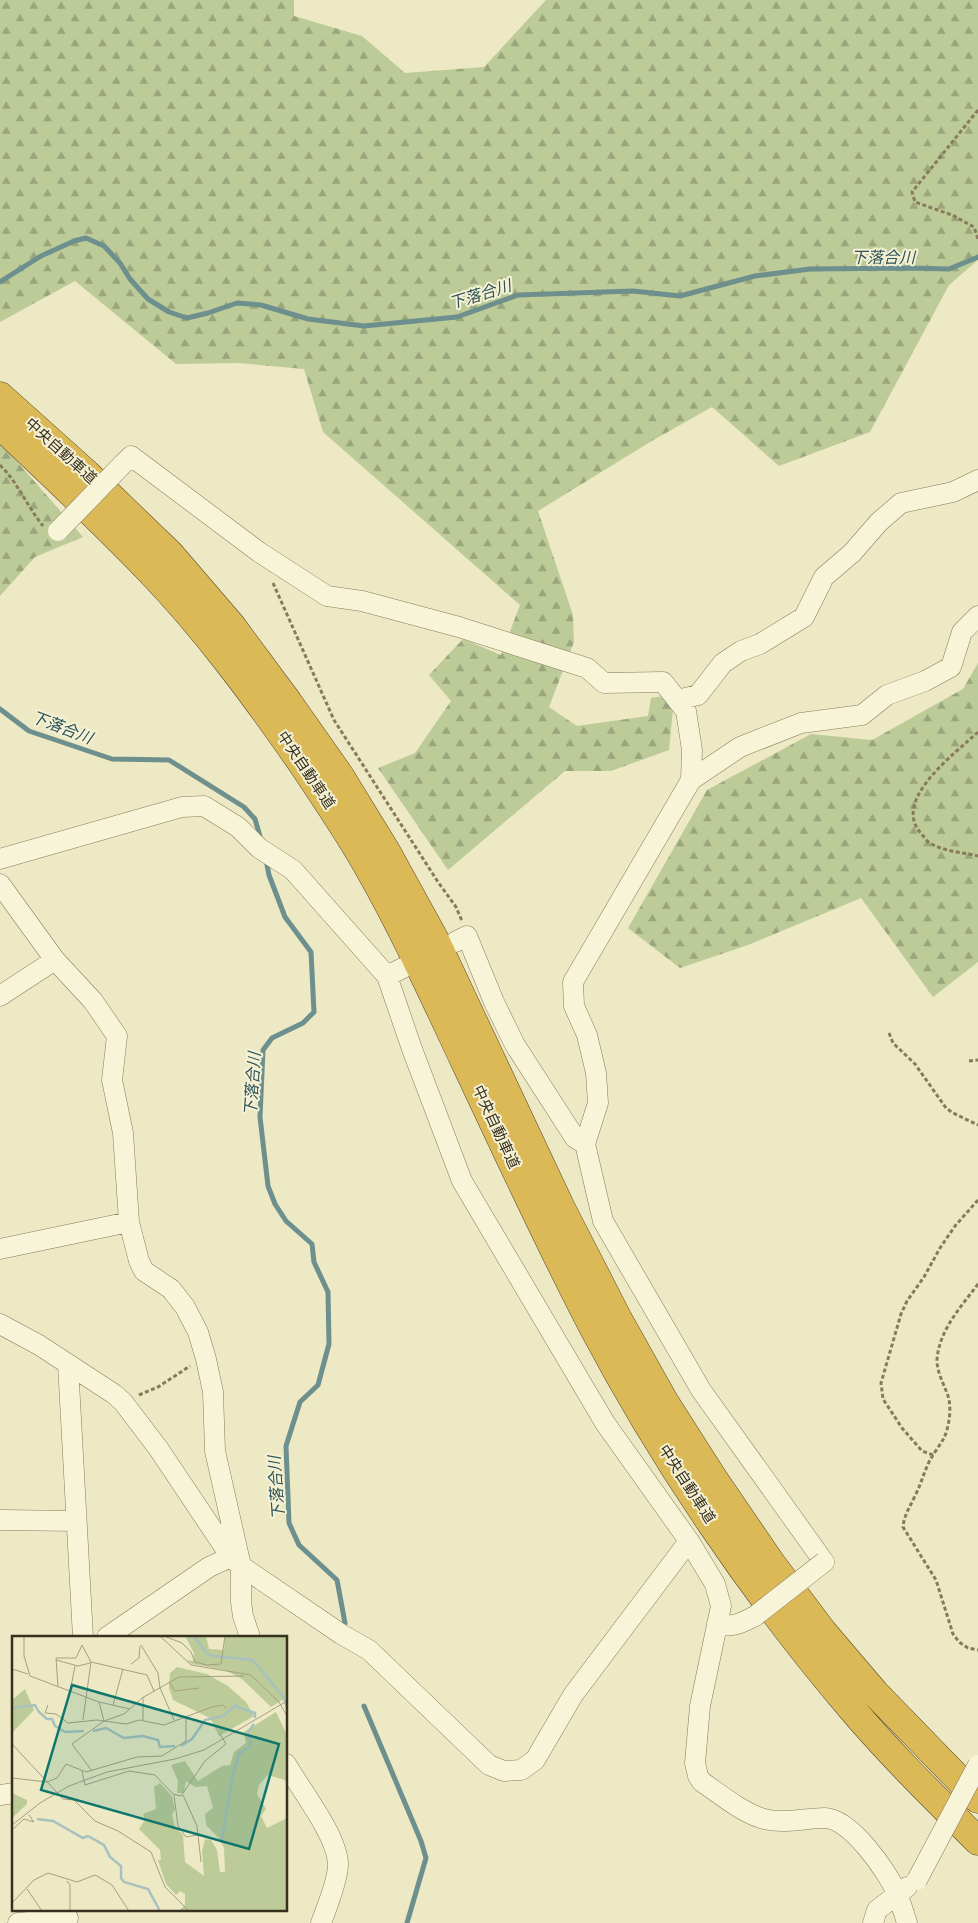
<svg xmlns="http://www.w3.org/2000/svg" width="978" height="1923" font-family="Merriweather,'Noto Sans JP',serif">
<style>
.forest{fill:url(#forest-firs)}
.lines{fill:none;stroke-linecap:round;stroke-linejoin:round}
.stream{stroke:#6d8f8d;stroke-width:5}
.minor-casing{stroke:#887b5b;stroke-width:21}
.highway-casing{stroke:#56482f;stroke-width:29}
.path{stroke:#887b5b;stroke-width:3;stroke-dasharray:4 2.5;stroke-linecap:butt}
.minor{stroke:#f8f4d8;stroke-width:20}
.highway{stroke:#dbb957;stroke-width:28}
.minor-bridge-casing{stroke:#887b5b;stroke-width:21;stroke-linecap:butt}
.minor-bridge{stroke:#f8f4d8;stroke-width:20}
.labels{text-anchor:middle;stroke-width:4;stroke-linejoin:round;paint-order:stroke}
.street-label{font-size:15px;fill:#38301f;stroke:#f5f1d4}
.water-label{font-size:16px;font-style:italic;fill:#2e5358;stroke:#f5f1d4}
.inset-river{fill:none;stroke:#a6c1be;stroke-width:2.5}
.inset-road{fill:none;stroke:#a59f82;stroke-width:1}
.view{fill:#0f766e;fill-opacity:0.15;stroke:#0f766e;stroke-width:2.5}
.inset-edge{fill:none;stroke:#38301f;stroke-width:2.5}
</style>
<defs>
<pattern id="forest-firs" width="22" height="20" patternUnits="userSpaceOnUse" patternTransform="scale(1.25)"><rect width="22" height="20" fill="#bccb98"/><path d="M5 1l3.5 6h-7zM16 11l3.5 6h-7z" fill="#9aa57b"/></pattern>
</defs>
<rect width="100%" height="100%" fill="#ede9c4"/>
<path class="forest" d="M0,0h294v16l68,20 43,37 79,-6 62,-67h432v260l-29,25 -79,147 -91,34 -67,-59 -62,35 -112,69 35,104 1,27 -25,65 28,19 71,-10 3,-18 13,-2 9,13 -4,41 -58,21h-46l-117,99 -70,-102 37,-15 36,-52 -22,-26 34,-36 38,16 19,-50 -197,-173 -19,-63 -65,-6 -63,1 -101,-83 -75,41z
M0,442l83,95 -48,20 -35,39z
M978,663v299l-45,35 -72,-99 -113,47 -68,23 -52,-40 79,-138 104,-56 61,6 91,-51z"/>
<g class="lines">
<path class="stream" d="M0,282l41,-26 33,-15 12,-3 18,8 16,17 10,16 18,20 21,13 18,6 21,-5 29,-10 24,2 47,14 56,7 93,-9 61,-22 115,-4 47,5 75,-20 55,-7 101,-1 38,1 29,-12
M0,709l29,22 83,28 57,1 75,47 11,12 6,21
M266,860l3,15 16,42 26,35 3,60 -11,11 -31,15 -9,12 -3,67 8,69 7,18 11,17 26,23 2,18 14,30 1,52 -11,41 -18,17 -14,44 3,77 10,22 38,35 8,43
M364,1706l57,135 5,17 -19,65"/>
<g class="minor-casing">
<path id="minor" d="M121,466l10,-10 128,96 68,44 35,5 97,26 128,41 17,15 59,-1 23,29 6,39 -1,30 -118,202 1,24 13,29 9,38 2,30 -13,41 18,77 98,169 123,172
M677,700l21,-5 25,-32 18,-12 19,-7 44,-27 20,-40 28,-24 27,-31 22,-19 52,-11 25,-12
M691,780l49,-33 61,-24 61,-8 25,-20 38,-14 26,-14 11,-35 16,-16
M0,859l182,-52 22,-1 34,21 21,21 34,22 94,106 25,73 50,132 143,242 84,118 26,43 6,22 -21,100 -5,57 3,13 4,6c18,12 38,29 59,36 21,7 43,0 64,0 26,1 63,54 72,76 4,9 7,19 10,29
M0,884l55,76 38,41 24,35 -5,44 11,53 6,89 10,39 5,10 27,18 14,18 13,25 8,27 7,33 2,59 26,115v36l2,14 7,21
M455,942l12,-6 27,66 21,43 60,93 10,6
M387,976l16,-8
M0,996l55,-36
M0,1249l129,-27
M0,1324l39,21 75,49 9,8 35,46 73,109 10,9 100,68 28,16 120,115 15,6 17,-1 14,-10 38,-65 116,-154
M68,1364l15,273
M0,1520l76,1
M717,1624c15,4 25,-1 38,-8
M107,1637l102,-70 22,-10
M286,1764c15,26 50,70 52,99 1,14 -12,47 -17,60
M0,1795l14,-2
M18,1923l50,-5
M873,1923l4,-13 30,-23"/>
</g>
<g class="highway-casing">
<path id="highway" d="M0,396l87,78 83,80 61,71 57,77 52,74 46,75 49,89 125,266 58,113 46,82 49,77 58,85 52,69 52,61 103,106
M0,425c51,48 102,96 150,146 56,58 105,125 151,191 23,34 46,68 66,103 36,63 66,129 97,195 42,89 83,179 129,267 70,133 161,267 259,382 39,46 83,89 126,132"/>
</g>
<path class="path" d="M978,110l-66,82 3,10 37,13 22,12 4,12
M0,465c18,18 27,41 43,61
M273,583l61,137 104,162 18,25 6,14
M978,732c-21,20 -86,67 -58,100 3,3 6,9 10,11 15,9 32,9 48,13
M889,1033l4,10 22,21 31,44 7,5 25,12
M969,1061l9,-1
M978,1284c-17,23 -39,46 -41,76 0,13 7,24 11,36 4,12 1,31 -4,42 -4,7 -10,15 -14,22 -6,12 -9,24 -15,36 -5,11 -11,19 -12,31l33,53 17,54 6,8 9,6 10,2
M139,1395l19,-8 32,-21
M933,1455l-11,-4 -20,-23 -19,-29 -2,-16 20,-69 6,-13 17,-24 16,-29 15,-22 23,-26"/>
<use href="#minor" class="minor"/>
<use href="#highway" class="highway"/>
<g class="minor-bridge-casing">
<path id="minor-bridge" d="M58,531l63,-65
M755,1616l69,-54
M917,1880l61,-115"/>
</g>
<use href="#minor-bridge" class="minor-bridge"/>
</g>
<g class="labels">
<g class="street-label">
<text transform="translate(61 451) rotate(42)" y="5">中央自動車道</text>
<text transform="translate(306 770) rotate(56)" y="5">中央自動車道</text>
<text transform="translate(496 1127) rotate(65)" y="5">中央自動車道</text>
<text transform="translate(687 1484) rotate(57)" y="5">中央自動車道</text>
</g>
<g class="water-label">
<text x="883" y="263">下落合川</text>
<text transform="translate(480 294) rotate(-17)" y="6">下落合川</text>
<text transform="translate(62 727) rotate(21)" y="6">下落合川</text>
<text transform="translate(252 1084) rotate(-86)" y="6">下落合川</text>
<text transform="translate(276 1488) rotate(-94)" y="6">下落合川</text>
</g>
</g>
<g transform="translate(12 1636)">
<rect width="275" height="275" fill="#ede9c4"/>
<path d="M173,0h21l3,13 15,1 1,-14h62v61l-16,10 -29,-28 -17,-9 -33,-6 -6,-4 7,1 1,-8zM165,31l30,7 21,12 18,16 8,14 -35,20 -9,-18 -37,-18 -4,-12 1,-15zM13,53l9,21 -22,23v-33zM264,76l11,23v54l-2,-9 -17,-5 -9,10 -2,9 9,15 -5,7 6,12 20,-10v93h-108l6,-6v-11l-5,-3 -4,4 -10,-11 -8,-24h3l-1,-10 -21,-21 6,-9 -2,-6 13,-5 -2,-22 6,-4 12,13 3,13 -3,6 3,12 8,8 2,27 19,14 -2,-24 3,-13 6,1 6,10 3,22h5l-1,-24 -5,-10 -13,-13 -1,-11 8,-6 -6,-22 -12,1 -9,-6 -2,12h-7l1,-12 -7,-16 14,-4 13,20 24,-15 8,-1 4,-13 12,-9 -2,-11zM0,157l15,7v4l-15,14z" fill="#bccb98"/>
<path class="inset-river" d="M182,0l13,18 6,2 40,4 31,38 3,11M0,72l23,-3 4,7 8,7h5l3,7 10,6 19,-1M81,95l13,-3 18,10 19,-2 15,4 2,7 15,-1M169,110l11,-7 13,-19 18,-4 12,-10 20,7v5M25,183l16,2 30,17 5,-2M76,200l16,9 6,12 11,9v12l3,4 24,7 12,22M209,207l12,-70 7,-20 11,-7 -3,-14 6,-8"/>
<path class="inset-road" d="M12,0v20l6,20 69,26 31,7M148,0l31,29 60,10 28,27 8,14M152,0l18,7 9,9 4,10 12,3 14,-1 4,-28M129,9l17,28 2,15 14,32M44,24l22,6 12,-3M79,26l56,13 7,16M119,28l8,-6 1,-12M0,33l16,5M157,46l6,9 24,-3M46,51l-2,-29h20l6,-13 9,17 -8,58M58,56l5,-26M131,61v23M87,66l5,19M36,69l-3,8 11,1 12,9 29,-3 29,4 13,-4 25,5 48,-18 11,-2 3,3M101,69l10,-36M0,108l51,55 11,1 21,21 23,10 33,21 14,35 24,24M70,135l3,14 44,-14 26,4 18,19 8,2 24,-35 21,-17 -6,-10M80,135l-20,-27 32,-23 20,-7 18,-16 37,-21 65,-1M0,142l35,4 10,-4 9,-14 20,8 51,-15 25,-1 24,-15v-25M162,159l4,31 8,11 11,-2M171,159l14,31 4,36M0,189l28,-22 29,-17 38,-14 68,-13 29,-9 83,-49M0,194l12,-11 10,3 -5,-7M55,245l3,4v26M15,253l15,22M0,267l22,-23 14,-7 29,9 18,-7 17,10 17,26"/>
<path class="view" d="M60,49l207,59 -30,105 -208,-59z"/>
<rect width="275" height="275" class="inset-edge"/>
</g>
</svg>
